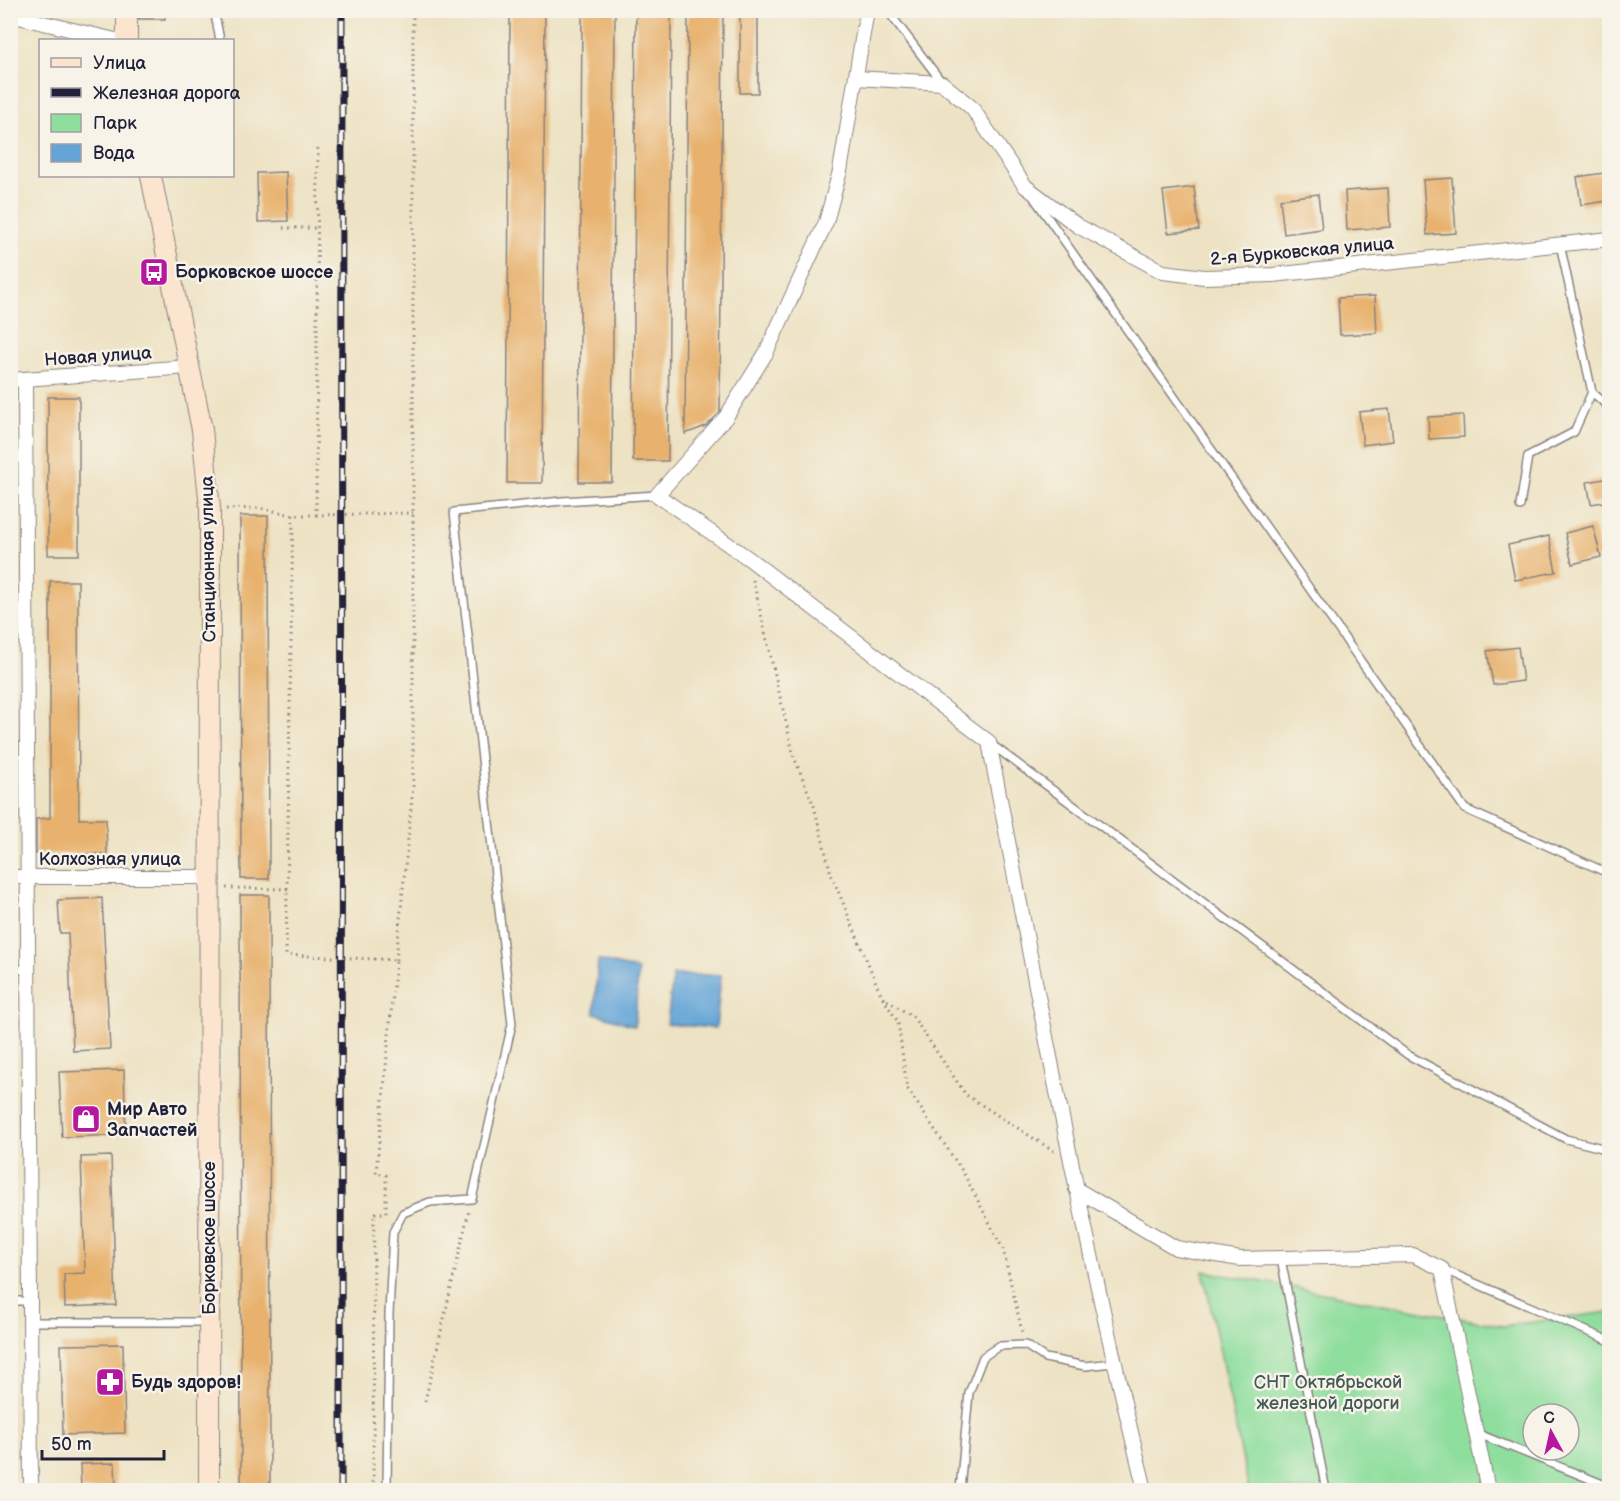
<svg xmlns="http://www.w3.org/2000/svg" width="1620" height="1501" font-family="'Balsamiq Sans',sans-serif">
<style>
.green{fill:#8ede9d;stroke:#58806c;stroke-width:1.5;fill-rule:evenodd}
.water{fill:#64a4d7;stroke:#436389;stroke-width:1.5}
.building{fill:#e8b26e}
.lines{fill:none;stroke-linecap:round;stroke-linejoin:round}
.service-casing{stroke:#88827f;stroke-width:10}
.minor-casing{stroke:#88827f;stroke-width:16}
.secondary-casing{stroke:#88827f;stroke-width:22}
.path{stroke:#88827f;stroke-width:3;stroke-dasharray:1.5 4.5;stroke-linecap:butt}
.service{stroke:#fff;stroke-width:7}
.minor{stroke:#fff;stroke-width:14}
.secondary{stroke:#fbe5cf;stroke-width:20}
.rail-casing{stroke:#22223b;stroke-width:7}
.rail{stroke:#f7f3e8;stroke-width:4.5;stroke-dasharray:14;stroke-linecap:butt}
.labels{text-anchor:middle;stroke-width:5;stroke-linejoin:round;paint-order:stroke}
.street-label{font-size:18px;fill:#22223b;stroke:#f7f3e8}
.poi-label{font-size:18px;font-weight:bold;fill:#22223b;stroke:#f7f3e8;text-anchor:start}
.park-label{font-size:18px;fill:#425a58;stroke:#f7f3e8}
</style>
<rect width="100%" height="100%" fill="#f7f3e8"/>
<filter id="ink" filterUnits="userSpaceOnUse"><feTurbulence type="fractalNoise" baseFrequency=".0167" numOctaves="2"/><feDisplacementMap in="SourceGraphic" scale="12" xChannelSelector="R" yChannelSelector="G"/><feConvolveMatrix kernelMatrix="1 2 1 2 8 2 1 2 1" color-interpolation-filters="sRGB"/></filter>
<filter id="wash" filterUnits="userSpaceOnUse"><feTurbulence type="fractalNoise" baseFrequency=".008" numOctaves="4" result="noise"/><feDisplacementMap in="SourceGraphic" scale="24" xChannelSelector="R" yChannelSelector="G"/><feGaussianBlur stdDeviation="1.35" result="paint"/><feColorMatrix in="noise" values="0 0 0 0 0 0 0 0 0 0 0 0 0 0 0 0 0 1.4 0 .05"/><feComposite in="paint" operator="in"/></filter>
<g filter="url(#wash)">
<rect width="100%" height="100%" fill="#ede2c3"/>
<path class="green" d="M1203,1271l300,55 106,-14v178h-360zM1533,1414h36v36h-36z"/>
<path class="water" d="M598,960l40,10 -3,56 -41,-13z
M673,975h48l-5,53 -49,-4z"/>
<g id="blocks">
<path class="building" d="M139,10h26v9h-26z
M510,10h35l-3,473h-35z
M582,10h33l-3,472h-33z
M636,10h35l-3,451h-35z
M688,10h35l-3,403 -14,13 -21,8z
M740,10h18v83h-18z
M286,172l2,49 -30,1 -1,-49z
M1604,173l4,28 -27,4 -4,-28z
M1452,178l4,55 -29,2 -4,-55z
M1194,187l5,43 -31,3 -5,-42z
M1388,188l2,39 -43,3 -2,-39z
M1318,194l4,35 -38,5 -4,-35z
M1375,296l2,37 -37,2 -2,-37z
M48,397h31v158h-31z
M1389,409l4,32 -30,4 -4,-33z
M1463,415l1,22 -35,2 -1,-22z
M1610,478v23l-19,3 -4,-22z
M240,516h28l1,363h-28z
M1593,526l8,31 -29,7 -7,-31z
M1549,536l7,36 -41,8 -7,-35z
M50,581h28l1,238h27l1,35h-71v-35l14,-1z
M1518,647l5,34 -30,4 -6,-34z
M240,895h29l1,595h-29z
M102,898l8,151 -37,2 -5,-118h-8l-2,-33z
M124,1070l2,65 -64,2 -3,-65z
M111,1156l5,149 -51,2 -1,-33 21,-1 -4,-116z
M123,1344l2,89 -62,2 -2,-90z
M115,1463l1,27h-35l-1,-26z"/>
</g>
</g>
<g filter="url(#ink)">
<use href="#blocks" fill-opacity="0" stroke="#88827f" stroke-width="1.5"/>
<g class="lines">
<g class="service-casing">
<path id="service" d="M214,10l6,30
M887,10l54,71
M1034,198l431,611 145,65
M1560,244l32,148 18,16
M1520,506l8,-50 46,-24 18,-40
M991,744l417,311 158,84 44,11
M10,970l19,-1
M1281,1259l45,231
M1442,1269l168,72
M10,1301h21
M31,1322h177
M1476,1433l134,54
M387,1490l2,-176 4,-82 10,-19 27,-11 42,-3 40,-175 -58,-512 108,-11 95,-6
M960,1490l9,-97 14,-36 16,-11 26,-1 20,13 40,8 28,-3"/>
</g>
<g class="minor-casing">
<path id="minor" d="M867,10l-27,161 -14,51 -60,131 -40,64 -69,78 91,63 241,184c48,251 95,501 156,748
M10,15l105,25
M856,78l86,5 30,25 53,78 53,40 85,46 41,5 69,-2 337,-36
M10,380l179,-13
M25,380l6,1110
M10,877h199
M1076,1189l100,59 64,11 173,-4 29,14 46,221"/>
</g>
<g class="secondary-casing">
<path id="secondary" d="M127,10v30
M151,176l51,254 8,78 -1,982"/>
</g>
<path class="path" d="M283,228h34
M226,509l33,-1 34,7h23l2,-370
M293,515l-7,440 110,5 -20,213 10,2v38h-12l-1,277
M316,515l97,-2
M753,580l41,177 20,49 17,68 51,123 31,20 53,78 89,57
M226,888l62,1
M396,960l17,-173v-777
M883,998l15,24 9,66 56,84 40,77 20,87
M425,1401l44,-191"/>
<use href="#service" class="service"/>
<use href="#minor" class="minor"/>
<use href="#secondary" class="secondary"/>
<g class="rail-casing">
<path id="rail" d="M341,1490l1,-1480"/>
</g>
<use href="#rail" class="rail"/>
</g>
</g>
<defs>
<g id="bus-square" transform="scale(1.5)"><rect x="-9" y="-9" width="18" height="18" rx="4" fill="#b5179e" stroke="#f7f3e8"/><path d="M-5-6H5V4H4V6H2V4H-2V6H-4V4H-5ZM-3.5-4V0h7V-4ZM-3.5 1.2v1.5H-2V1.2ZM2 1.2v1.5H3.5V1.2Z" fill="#fff"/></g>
<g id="shop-square" transform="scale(1.5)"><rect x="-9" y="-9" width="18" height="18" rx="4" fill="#b5179e" stroke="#f7f3e8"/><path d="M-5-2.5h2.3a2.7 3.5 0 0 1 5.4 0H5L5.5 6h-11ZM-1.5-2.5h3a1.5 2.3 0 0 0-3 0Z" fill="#fff"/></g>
<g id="pharmacy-square" transform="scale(1.5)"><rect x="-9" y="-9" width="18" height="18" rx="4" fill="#b5179e" stroke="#f7f3e8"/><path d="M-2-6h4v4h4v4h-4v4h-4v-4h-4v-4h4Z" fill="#fff"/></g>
</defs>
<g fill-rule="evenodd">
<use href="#bus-square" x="154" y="272"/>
<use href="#shop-square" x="86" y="1119"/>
<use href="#pharmacy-square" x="110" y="1382"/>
</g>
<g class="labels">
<g class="street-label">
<text transform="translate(1302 251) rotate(-5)" y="6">2-я Бурковская улица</text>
<text transform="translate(98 356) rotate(-4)" y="6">Новая улица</text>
<text transform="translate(208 559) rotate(-91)" y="6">Станционная улица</text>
<text x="110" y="865">Колхозная улица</text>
<text transform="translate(209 1238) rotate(-90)" y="6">Борковское шоссе</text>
</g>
<g class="poi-label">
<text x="175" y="278">Борковское шоссе</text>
<text x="107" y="1115">Мир Авто<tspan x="107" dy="21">Запчастей</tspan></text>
<text x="131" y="1388">Будь здоров!</text>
</g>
<g class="park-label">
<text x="1328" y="1388">СНТ Октябрьской<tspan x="1328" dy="21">железной дороги</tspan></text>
</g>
</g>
<rect width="1620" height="1501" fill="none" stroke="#f7f3e8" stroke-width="36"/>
<rect x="39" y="39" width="195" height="138" fill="#f7f3e8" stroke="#a29fa3" stroke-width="1.5"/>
<rect x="51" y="58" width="30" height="9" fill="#fbe5cf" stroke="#a29fa3" stroke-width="1.5"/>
<text x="93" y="69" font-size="18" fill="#22223b">Улица</text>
<rect x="51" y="88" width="30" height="9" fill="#22223b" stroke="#a29fa3" stroke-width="1.5"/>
<text x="93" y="99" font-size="18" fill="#22223b">Железная дорога</text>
<rect x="51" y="114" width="30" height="18" fill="#8ede9d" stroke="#a29fa3" stroke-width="1.5"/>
<text x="93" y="129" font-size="18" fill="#22223b">Парк</text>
<rect x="51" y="144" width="30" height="18" fill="#64a4d7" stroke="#a29fa3" stroke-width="1.5"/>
<text x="93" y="159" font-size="18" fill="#22223b">Вода</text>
<g transform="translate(1551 1432) rotate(352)"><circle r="28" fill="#f7f3e8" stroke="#a29fa3" stroke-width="1.5"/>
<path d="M0-4.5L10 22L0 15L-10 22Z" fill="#b5179e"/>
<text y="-9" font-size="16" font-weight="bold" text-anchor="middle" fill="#22223b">С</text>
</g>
<path d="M42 1450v9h122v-9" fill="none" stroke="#22223b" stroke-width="3"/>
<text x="51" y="1450" font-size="18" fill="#22223b" stroke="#f7f3e8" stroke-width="4.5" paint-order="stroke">50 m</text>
</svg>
